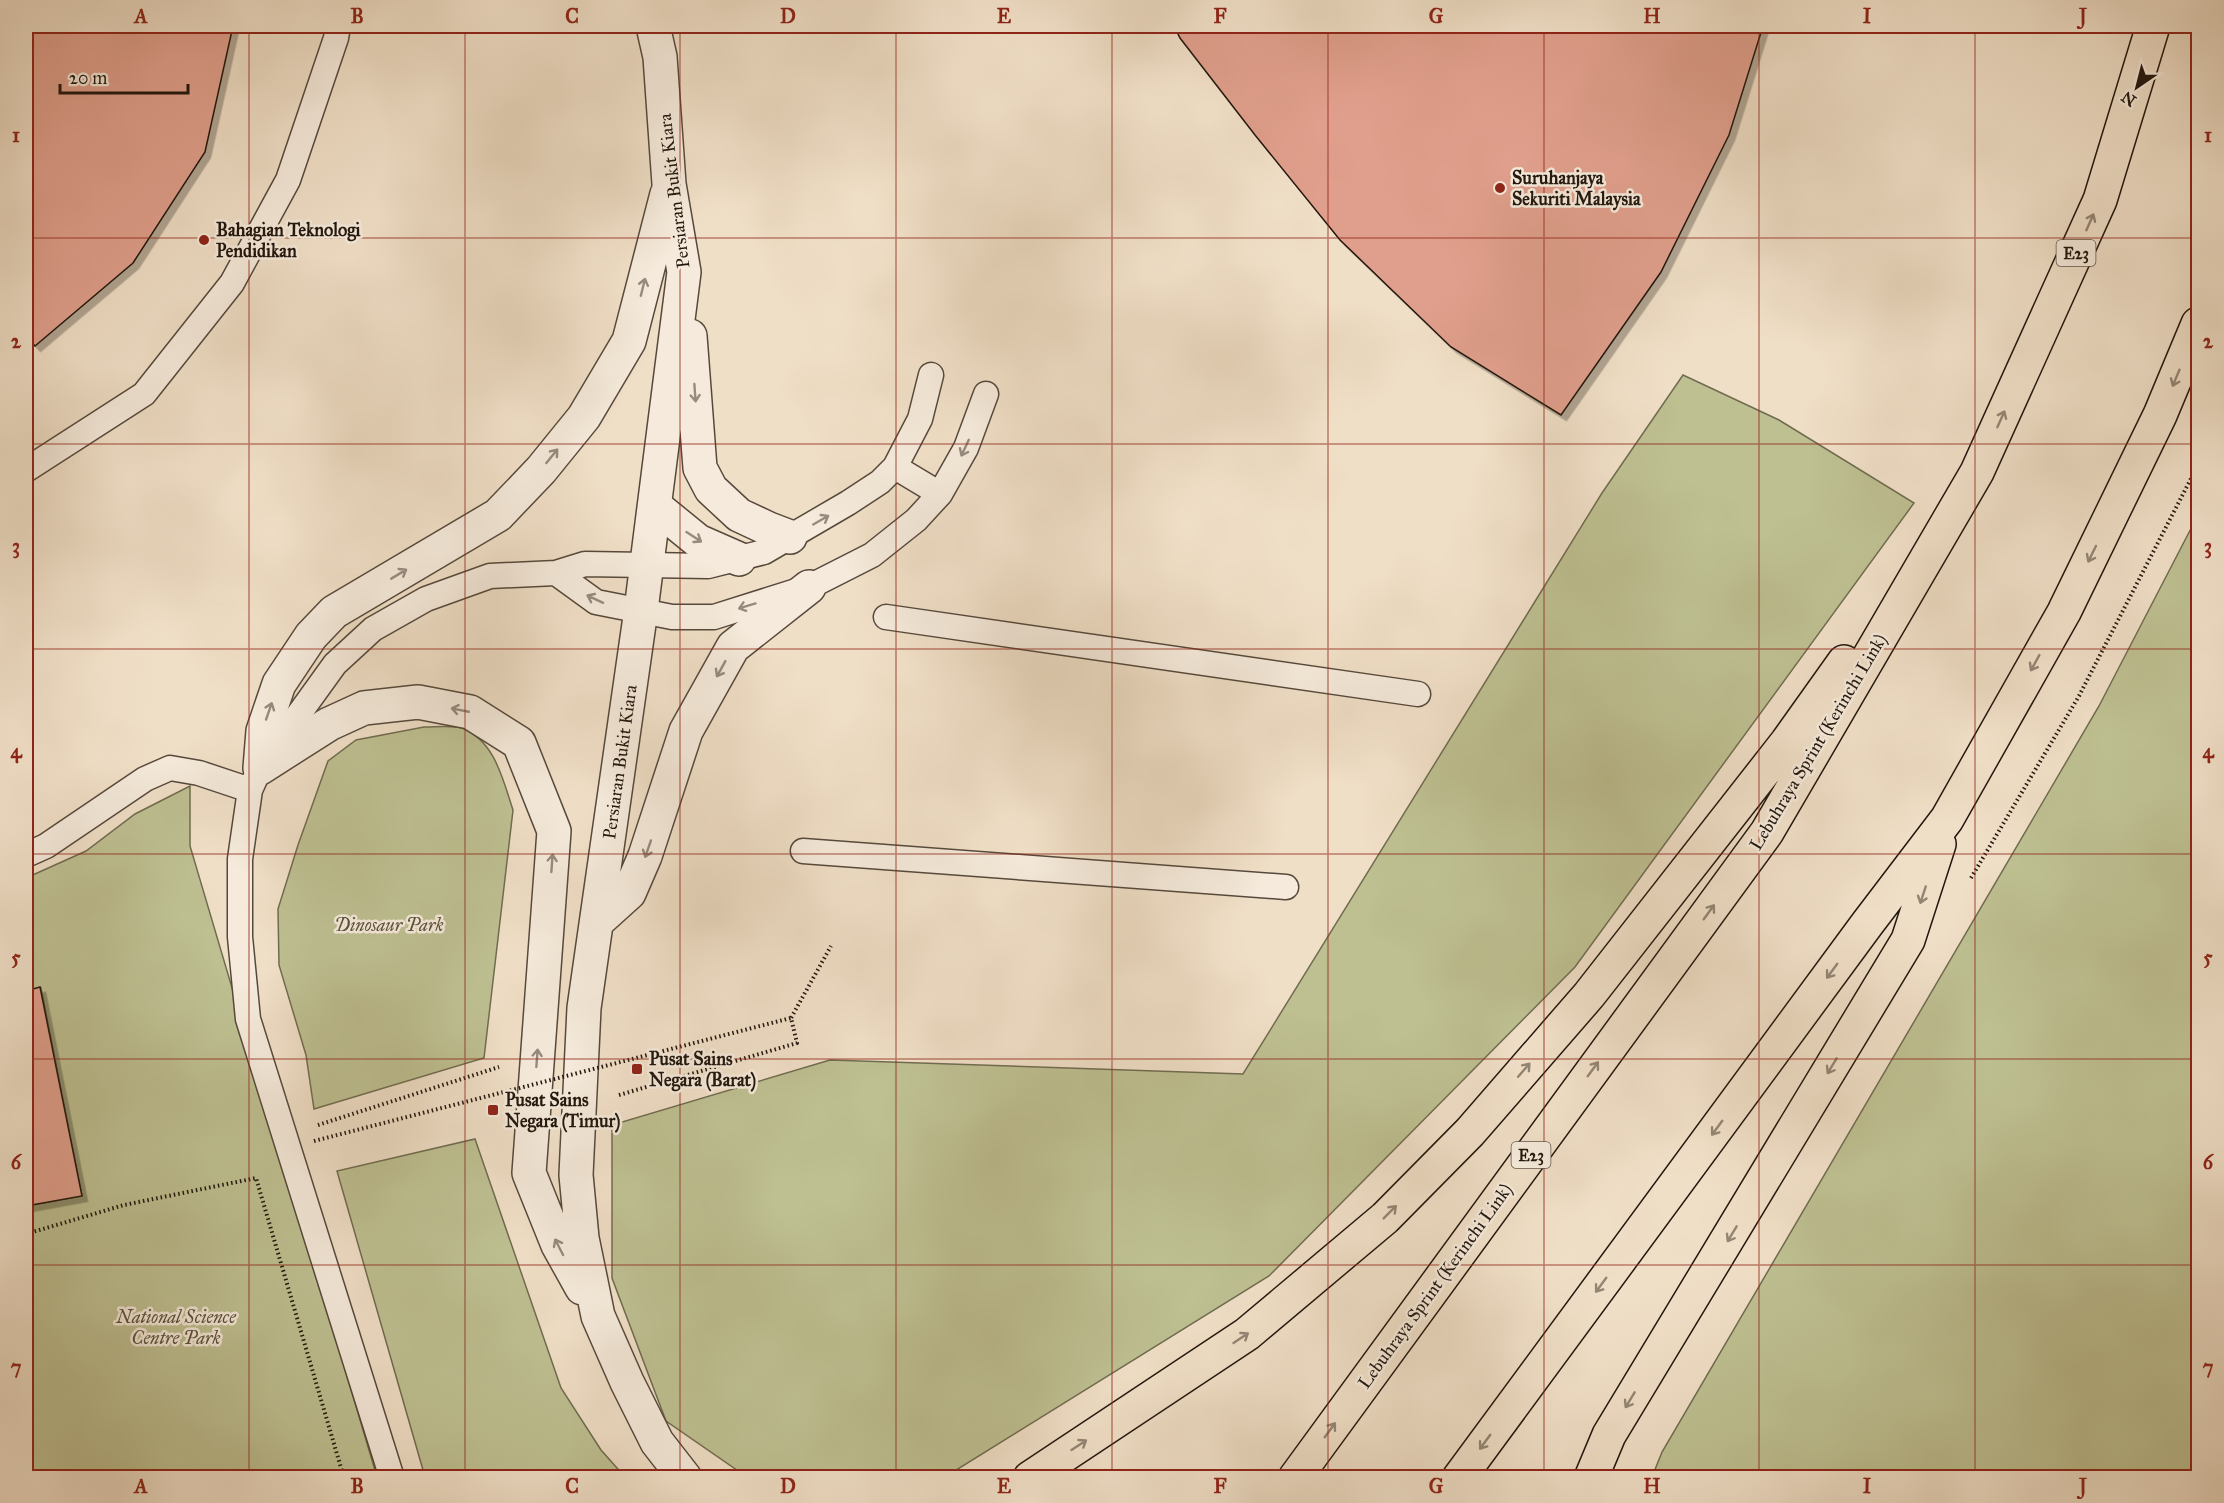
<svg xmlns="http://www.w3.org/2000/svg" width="2224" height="1503" font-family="'IM FELL Great Primer',serif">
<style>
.green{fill:#bec092;stroke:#706c50;stroke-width:1.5}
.building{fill:#e09f8c;stroke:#22170e;stroke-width:1.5;filter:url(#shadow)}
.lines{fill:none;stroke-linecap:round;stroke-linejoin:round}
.service-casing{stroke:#56493c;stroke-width:27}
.tertiary-casing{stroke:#56493c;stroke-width:36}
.motorway-casing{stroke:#22170e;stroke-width:36}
.path{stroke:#22170e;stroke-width:4;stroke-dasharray:1.5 3;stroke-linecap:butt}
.service{stroke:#f5eadb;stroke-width:24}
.tertiary{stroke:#f5eadb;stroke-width:33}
.motorway{stroke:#f0dfc7;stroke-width:33}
.path-bridge{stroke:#22170e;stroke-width:4;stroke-dasharray:1.5 3;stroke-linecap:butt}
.oneway{stroke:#938574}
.oneway2{stroke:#968b7f}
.grid{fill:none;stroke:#8f2418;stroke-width:1.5;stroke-opacity:0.55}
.poi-dot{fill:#8f2418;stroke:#f5eadb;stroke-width:2}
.labels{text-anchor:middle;stroke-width:5;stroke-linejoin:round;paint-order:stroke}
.shield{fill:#f5eadb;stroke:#61564c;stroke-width:1.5}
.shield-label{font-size:16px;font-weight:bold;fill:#22170e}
.poi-label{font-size:18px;font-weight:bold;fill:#22170e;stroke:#f5eadb;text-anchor:start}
.street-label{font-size:18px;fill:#22170e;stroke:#f5eadb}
.park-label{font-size:18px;font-style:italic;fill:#59523c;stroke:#f5eadb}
.neatline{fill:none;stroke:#8f2418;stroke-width:2}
.grid-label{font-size:20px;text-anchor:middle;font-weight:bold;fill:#8f2418}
</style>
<defs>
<filter id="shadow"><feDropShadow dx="5.5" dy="5.5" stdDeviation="0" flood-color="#0004"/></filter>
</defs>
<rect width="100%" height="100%" fill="#f0dfc7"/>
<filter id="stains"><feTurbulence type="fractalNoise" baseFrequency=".00333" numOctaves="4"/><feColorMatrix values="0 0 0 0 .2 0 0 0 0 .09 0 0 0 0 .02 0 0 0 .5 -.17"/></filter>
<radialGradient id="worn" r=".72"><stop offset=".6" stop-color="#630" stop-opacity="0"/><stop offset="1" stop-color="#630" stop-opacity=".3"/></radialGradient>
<path class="green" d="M1683,375l96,45 135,83 -339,464 -306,309 -324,201h-198l-81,-56 -54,-143v-153l218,-65 413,14 359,-581z
M2198,515v962h-546l10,-25 437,-746z
M424,727c11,0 27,-2 38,1 33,13 41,52 51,82l-29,248 -170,51 -8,-54 -27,-90 -1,-56 20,-64 30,-84 28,-21z
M190,786v60l187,631h-351v-271l56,-10 -41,-208 -15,3v-113l60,-27 49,-37z
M475,1139l86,249 40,62 24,27h-200l-88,-306z"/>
<path class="building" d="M26,26h207l-28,126 -72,111 -98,83 -9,-10z
M1174,26h589l-34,109 -68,137 -100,143 -110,-68 -111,-107 -85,-105 -75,-97z
M40,987l42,209 -56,10v-215z"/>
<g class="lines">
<g class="service-casing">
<path id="service" d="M895,467l45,27
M26,470l118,-76 88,-111 56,-103 48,-142 2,-12
M556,573l40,29 76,15h42l95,-30 63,-32 44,-35 24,-26 26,-46 20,-54
M886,617l532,77
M803,851l483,36
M26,855l20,-9 99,-67 25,-11 29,5 51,17
M392,1478l-144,-459 -8,-82v-78l10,-69 10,-22 75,-104 38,-35 53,-30 64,-23 66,-3 29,-9 123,2 56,-14 84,-49 32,-21 15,-15 25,-48 11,-44"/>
</g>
<g class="tertiary-casing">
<path id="tertiary" d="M653,26l7,31 9,127 15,88 -43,338 -57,398 -8,167 6,63 16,78 29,66 30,60 28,36
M690,336l10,132 11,21 28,26 30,14 21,8
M655,506l43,35 41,18
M260,768l69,-44 35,-16 54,-6 52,10 49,31 35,88 -25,342 29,72 24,43
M260,768l3,-37 16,-47 32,-48 23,-24 164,-97 43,-45 43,-53 45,-76 38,-147
M598,921l31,-28 16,-37 41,-125 47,-84 76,-60"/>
</g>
<g class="motorway-casing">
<path id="motorway" d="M1030,1478l217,-144 138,-116 85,-86 119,-137 198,-253 57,-80
M1295,1478l472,-646 210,-360 123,-272 53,-174
M1459,1478l408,-554 80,-105 117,-207 96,-197 38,-91
M1591,1478l18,-43 299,-495 31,-96"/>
</g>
<path class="path" d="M1971,878l108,-182 119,-231
M619,1095l178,-52 -6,-25 40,-72
M318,1125l181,-58
M26,1234l98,-29 132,-27 88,300"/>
<use href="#service" class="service"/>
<use href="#tertiary" class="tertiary"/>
<use href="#motorway" class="motorway"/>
<path class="path-bridge" d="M314,1141l477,-123"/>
</g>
<defs><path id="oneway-shaft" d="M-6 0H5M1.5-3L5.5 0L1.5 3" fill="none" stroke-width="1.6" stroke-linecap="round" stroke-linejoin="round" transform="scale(1.5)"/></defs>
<g class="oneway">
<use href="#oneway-shaft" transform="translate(2090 222) rotate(-66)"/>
<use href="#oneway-shaft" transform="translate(2176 378) rotate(113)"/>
<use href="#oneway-shaft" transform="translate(2001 419) rotate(-66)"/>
<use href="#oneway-shaft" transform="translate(2092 554) rotate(116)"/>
<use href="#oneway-shaft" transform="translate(2035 663) rotate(119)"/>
<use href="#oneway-shaft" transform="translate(1923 895) rotate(108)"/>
<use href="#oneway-shaft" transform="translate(1709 912) rotate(-54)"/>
<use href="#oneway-shaft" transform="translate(1832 971) rotate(126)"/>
<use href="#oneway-shaft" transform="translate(1832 1066) rotate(121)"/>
<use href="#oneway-shaft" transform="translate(1593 1069) rotate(-54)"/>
<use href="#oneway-shaft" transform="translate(1524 1070) rotate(-49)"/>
<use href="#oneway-shaft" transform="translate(1717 1128) rotate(126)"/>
<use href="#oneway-shaft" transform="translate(1390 1212) rotate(-45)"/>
<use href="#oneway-shaft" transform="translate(1732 1234) rotate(121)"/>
<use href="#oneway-shaft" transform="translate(1601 1285) rotate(126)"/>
<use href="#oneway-shaft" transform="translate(1241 1338) rotate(-34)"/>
<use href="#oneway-shaft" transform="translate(1630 1400) rotate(121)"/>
<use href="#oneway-shaft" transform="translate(1330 1430) rotate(-54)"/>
<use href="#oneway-shaft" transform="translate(1485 1442) rotate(126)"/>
<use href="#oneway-shaft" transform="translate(1079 1445) rotate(-33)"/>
</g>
<g class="oneway2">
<use href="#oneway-shaft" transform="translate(643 287) rotate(-76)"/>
<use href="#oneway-shaft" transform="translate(695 393) rotate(86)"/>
<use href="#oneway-shaft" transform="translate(965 448) rotate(115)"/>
<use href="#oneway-shaft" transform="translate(552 456) rotate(-51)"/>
<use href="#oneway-shaft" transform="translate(821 520) rotate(-30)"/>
<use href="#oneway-shaft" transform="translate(694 537) rotate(33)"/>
<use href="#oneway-shaft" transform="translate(399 574) rotate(-31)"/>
<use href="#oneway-shaft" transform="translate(595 599) rotate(-155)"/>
<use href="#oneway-shaft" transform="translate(747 606) rotate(163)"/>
<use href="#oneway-shaft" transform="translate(721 669) rotate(119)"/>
<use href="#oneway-shaft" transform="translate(460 710) rotate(-169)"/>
<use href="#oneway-shaft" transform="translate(269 711) rotate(-71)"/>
<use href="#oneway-shaft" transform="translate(648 849) rotate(109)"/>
<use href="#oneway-shaft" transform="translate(552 863) rotate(-86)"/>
<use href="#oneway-shaft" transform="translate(537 1058) rotate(-86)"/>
<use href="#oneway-shaft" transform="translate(559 1247) rotate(-117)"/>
</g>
<path class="grid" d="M249,26v1452M465,26v1452M680,26v1452M896,26v1452M1112,26v1452M1328,26v1452M1544,26v1452M1759,26v1452M1975,26v1452M26,238h2172M26,444h2172M26,649h2172M26,854h2172M26,1059h2172M26,1265h2172"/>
<g class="poi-dot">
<circle cx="1500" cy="188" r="6"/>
<circle cx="204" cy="240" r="6"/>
<rect x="631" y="1063" width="12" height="12" rx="3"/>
<rect x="487" y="1104" width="12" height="12" rx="3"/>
</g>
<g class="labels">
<g class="shield">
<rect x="2056.5" y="240" width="39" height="26" rx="4.5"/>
<rect x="1511.5" y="1142" width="39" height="26" rx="4.5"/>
</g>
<g class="shield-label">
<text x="2076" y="259">E23</text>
<text x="1531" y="1161">E23</text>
</g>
<g class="poi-label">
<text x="1512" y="184">Suruhanjaya<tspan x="1512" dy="21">Sekuriti Malaysia</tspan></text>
<text x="216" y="236">Bahagian Teknologi<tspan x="216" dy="21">Pendidikan</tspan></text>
<text x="649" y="1065">Pusat Sains<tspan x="649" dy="21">Negara (Barat)</tspan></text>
<text x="505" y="1106">Pusat Sains<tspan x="505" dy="21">Negara (Timur)</tspan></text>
</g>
<g class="street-label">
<text transform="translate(674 191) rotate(-97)" y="6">Persiaran Bukit Kiara</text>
<text transform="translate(1818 742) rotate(-59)" y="6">Lebuhraya Sprint (Kerinchi Link)</text>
<text transform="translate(620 762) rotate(-82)" y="6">Persiaran Bukit Kiara</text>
<text transform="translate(1435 1286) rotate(-54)" y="6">Lebuhraya Sprint (Kerinchi Link)</text>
</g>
<g class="park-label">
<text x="389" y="931">Dinosaur Park</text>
<text x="176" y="1323">National Science<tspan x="176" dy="21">Centre Park</tspan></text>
</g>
</g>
<rect width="2224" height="1503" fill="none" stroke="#f0dfc7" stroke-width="66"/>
<g transform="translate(2137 87) rotate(215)" stroke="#f5eadb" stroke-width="4.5" paint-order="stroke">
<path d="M0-4.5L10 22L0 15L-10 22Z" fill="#22170e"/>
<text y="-9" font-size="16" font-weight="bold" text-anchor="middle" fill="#22170e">N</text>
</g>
<path d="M60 84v9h128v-9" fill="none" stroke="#22170e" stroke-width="3"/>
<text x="69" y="84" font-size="18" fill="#22170e" stroke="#f5eadb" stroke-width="4.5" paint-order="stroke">20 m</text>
<rect x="33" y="33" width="2158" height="1437" class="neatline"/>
<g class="grid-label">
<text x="141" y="23">A</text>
<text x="357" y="23">B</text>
<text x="572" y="23">C</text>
<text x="788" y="23">D</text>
<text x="1004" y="23">E</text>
<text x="1220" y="23">F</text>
<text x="1436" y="23">G</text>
<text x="1652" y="23">H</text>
<text x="1867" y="23">I</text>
<text x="2083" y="23">J</text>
<text x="16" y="142">1</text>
<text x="2208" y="142">1</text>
<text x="16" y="348">2</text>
<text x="2208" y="348">2</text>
<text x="16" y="553">3</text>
<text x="2208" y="553">3</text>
<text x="16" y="758">4</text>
<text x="2208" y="758">4</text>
<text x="16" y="964">5</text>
<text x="2208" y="964">5</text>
<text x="16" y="1169">6</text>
<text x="2208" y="1169">6</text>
<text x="16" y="1374">7</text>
<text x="2208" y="1374">7</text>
<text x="141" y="1493">A</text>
<text x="357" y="1493">B</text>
<text x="572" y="1493">C</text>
<text x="788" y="1493">D</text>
<text x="1004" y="1493">E</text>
<text x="1220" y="1493">F</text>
<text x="1436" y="1493">G</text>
<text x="1652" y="1493">H</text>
<text x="1867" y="1493">I</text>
<text x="2083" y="1493">J</text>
</g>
<rect width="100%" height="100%" filter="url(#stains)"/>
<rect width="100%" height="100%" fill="url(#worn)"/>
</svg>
